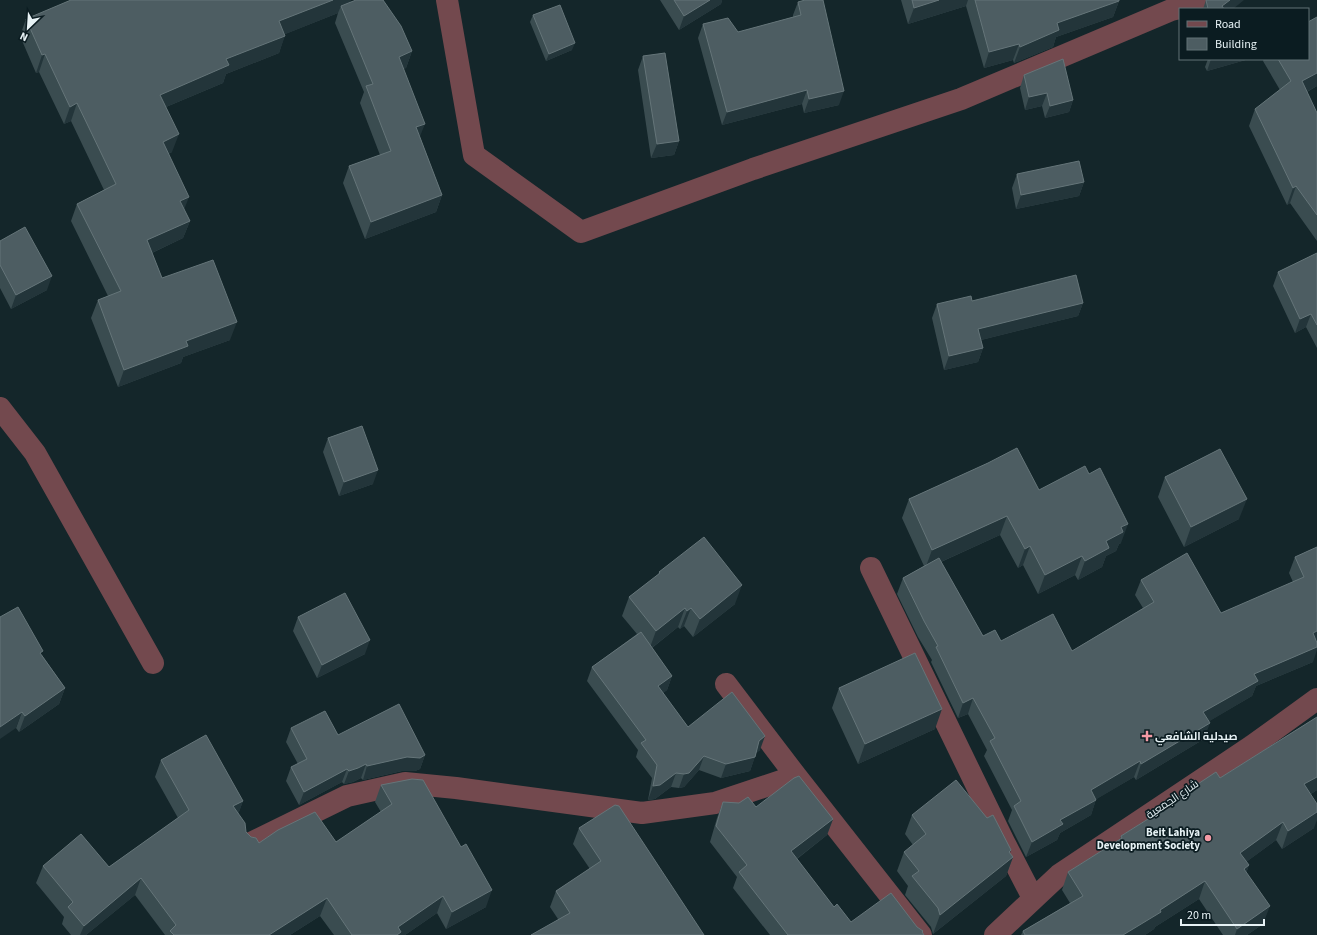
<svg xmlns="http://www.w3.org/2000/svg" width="1317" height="935" font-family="'Source Sans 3',Cairo,sans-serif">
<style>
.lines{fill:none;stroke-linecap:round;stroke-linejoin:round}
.minor{stroke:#73494e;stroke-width:22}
.wall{fill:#3a4c50}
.shaded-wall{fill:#23353a}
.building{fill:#4d5d62;stroke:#657579}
.poi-dot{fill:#f49aa5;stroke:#0b1c21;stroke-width:1.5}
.labels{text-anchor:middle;stroke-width:3.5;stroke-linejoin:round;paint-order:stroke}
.poi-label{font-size:11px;font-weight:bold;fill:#e7f2f5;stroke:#0b1c21;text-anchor:start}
.street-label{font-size:11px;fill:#e7f2f5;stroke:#0b1c21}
</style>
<rect width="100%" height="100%" fill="#14262a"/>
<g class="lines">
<path class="minor" d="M447,0l27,155 107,77 172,-63 208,-70 210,-89 44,-10
M0,408l35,45 118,210
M871,568l133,274 29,56
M726,684l70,92 125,159
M251,843l96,-47 58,-13 51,5 186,25 73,-10 81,-27
M995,935l64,-60 193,-129 65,-47"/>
</g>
<path class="wall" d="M660,0h62l-1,4 -42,26z
M901,0h218v1l-6,16 -57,20 -3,10 -39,16 -1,-3 -29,8 -18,-62 -58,18z
M1206,0l27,9h-30z
M351,2l61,49 -6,17 -3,1 17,68 22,58 -6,17 -71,27 -22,-56 6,-17 31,-11 -20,-52 4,-11 -29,-69 3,-10 -53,21 -6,19 -53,21 -3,9 -57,24 6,45 -4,2 16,55 6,12 -7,17 -31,15 10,25 68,62 -47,17 -2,6 -63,24 -27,-69 7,-18 10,-4 -37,-75 6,-17 27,-14 -33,-69 -7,3 -25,-52 -3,1 -16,-37 6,-17z
M798,2l41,103 -35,8 -2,-9 -80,21 -24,-87 5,-14 35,8 55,-15v-2z
M533,15l39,35 -26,11 -16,-39z
M643,56l36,85 -5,14 -23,3 -13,-88z
M1208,59h41l-42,12 -2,-4z
M1264,59h44l9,27 -10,6 10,21v128l-27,-38 -3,2 -38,-79 6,-17 25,-19 -17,-29z
M1024,75l49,25 -4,12 -24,6 -3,-12 -17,4 -5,-22z
M1017,174l67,8 -5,14 -63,13 -4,-21z
M0,241l47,49 -36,19 -11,-21z
M1317,253v95l-11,-21 -11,6 -22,-47 5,-14z
M972,301l111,2 -5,13 -97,24 2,8 -5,14 -34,8 -12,-52 5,-14z
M328,438l45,46 -34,12 -16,-44z
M988,463l51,27 82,53 -2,1 -3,7 -10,5 -4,11 -24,13 -3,-5 -37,19 -15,-29 -5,3 -18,-33 -59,27 42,74 18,5 71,10 71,-43 -8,-13 6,-15 80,33 72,-31 -4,-9 6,-16 22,-10 -4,115 -57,24 -4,10 -43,25 -5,18 -68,41 -2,-3 -38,22 -5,16 -31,18 -3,7 -31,17 -18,-36 4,-11 -28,-54 3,-6 -19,-36 -10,4 -27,-56 1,-2 -14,-23 -21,-43 6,-16 21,-12 -22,-48 7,-19z
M1165,477l74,42 -55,28 -26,-50z
M659,572l76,32 -42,33 -9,-11 -4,3 -2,-2 -26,21 20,28 -5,14 -4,3 25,34 72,23 -4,3 -6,18 -29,7 -22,-8 -15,17 -5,1 -8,-1 -16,12 -7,1 4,-22 -16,-21 2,-7 -51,-69 5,-14 45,-33 -15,-18 7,-19 29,-22z
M298,617l67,37 -48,24 -24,-47z
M42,655l23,33 -6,16 -40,28 -3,-4z
M839,688l96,41 -77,35 -26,-56z
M1317,717v73l-6,4 3,34 -32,21 -6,-9 -30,22 3,3 -3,8 17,51 -16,11h-24l-24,-36 -44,28 -1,2 -9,6h-124l2,-4 47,-28 -8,-13 6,-18 52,-33 1,-3 41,-26 1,-3 57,-29z
M291,728l47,7 87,20 -5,14 -5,2h-13l-39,9 -2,-2 -8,4 -9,2 -2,-2 -43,23 -13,-24 5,-14 7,-3 -12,-22z
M161,760l82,41 -5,13 8,18 5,5 8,6 77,-1 45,-30 -6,-10 6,-17 105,122 -40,22 -9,-16 -32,22h-71l-14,-19 -30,19h-125l-30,-40 -49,40h-15l-9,-11 2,-7 -28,-34 7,-17 66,1 69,-49 -23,-41z
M723,802l110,17 -6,16 -30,24 37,48 17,15 66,5 7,8h-154l-37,-47 4,-11 -27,-35 7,-24z
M912,815l98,39 3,3 -7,19 -73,58 -2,-7 -26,-32 3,-9 -11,-15 7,-19 9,-7 -8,-11z
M579,828l125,107 -146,-16 -8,-12 6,-16 34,-22 -17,-25z"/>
<path class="shaded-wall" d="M333,0h18l-3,9 -7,-3 -3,7 -65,26 6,-18z
M710,0h12l-1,4 -42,26 5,-14z
M939,0h29l-2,6 -58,18 6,-16z
M1230,0h14l-11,9h-12l1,-3z
M1119,1l-6,16 -57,20 -3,10 -39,16 6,-16 37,-24z
M285,36l-6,17 -53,21 -3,9 -69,29 6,-17 66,-36z
M575,43l-3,7 -26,11 3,-7z
M1019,44l-6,16 -29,8 5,-16z
M412,51l-6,17 -13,6 6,-17z
M45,54l-6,18 -3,1 6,-18z
M1211,59h38l-42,12z
M1317,73v13l-22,12 7,-17z
M807,90l-5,14 -80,21 5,-13z
M844,91l-5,14 -35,8 5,-14z
M1047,93l-5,13 -17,4 4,-13z
M1073,100l-4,12 -24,6 5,-12z
M77,103l-6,18 -7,3 6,-17z
M425,124l-7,17 -2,-14z
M179,134l-7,18 -16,8 7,-18z
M679,141l-5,14 -23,3 6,-14z
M1084,182l-5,14 -63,13 5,-14z
M1296,186l-6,17 -3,2 6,-17z
M442,195l-6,17 -71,27 6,-17z
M189,197l-7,18 -2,-14z
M190,221l-7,17 -42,20 6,-18z
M52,276l-5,14 -36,19 5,-14z
M1083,303l-5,13 -105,26 5,-13z
M1311,314l-5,13 -11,6 5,-14z
M237,322l-7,18 -47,17 -2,6 -63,24 6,-17 62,-29z
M983,348l-5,14 -34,8 5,-14z
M378,470l-5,14 -34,12 5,-14z
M1247,499l-8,20 -55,28 7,-20z
M1007,516l-7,19 -75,34 7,-19z
M1128,524l-7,19 -2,1 -3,7 -10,5 -4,11 -24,13 7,-19 36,-34z
M1030,546l-7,19 -5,3 7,-19z
M1082,556l-7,19 -37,19 7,-19z
M742,585l-7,19 -42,33 7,-18z
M685,608l-7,19 -29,23 7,-19z
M691,608l-7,18 -4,3 7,-18z
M1317,631v13l-4,-11z
M370,640l-5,14 -48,24 5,-13z
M1317,647v3l-4,12 -57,24 -4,10 -54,32 5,-16 51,-38z
M672,676l-5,14 -14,10 5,-14z
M65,688l-6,16 -40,28 6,-16z
M973,698l-5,16 -10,4 5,-15z
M942,709l-7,20 -77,35 7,-20z
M22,712l-6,16 -16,11v-12z
M1210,723l-6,16 -68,41 5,-16z
M765,736l-5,14 -6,5 5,-14z
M425,755l-5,14 -5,2h-13l-39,9 4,-14 40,-9z
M704,756l-5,14 -15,17 -5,1 5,-14z
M755,757l-5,14 -29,7 5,-14z
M1140,761l-6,16 -49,29 6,-16z
M366,764l-5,14 -8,4 -9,2 5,-13z
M347,769l-5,13 -43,23 5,-13z
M676,773l-5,14 -16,12 -7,1 5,-14z
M1317,777v13l-19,12 6,-18z
M1096,800l-5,15 -31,18 -3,7 -31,17 6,-15 28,-22z
M243,801l-6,17 -4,-12z
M1317,812v8l-3,8 -32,21 6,-18z
M833,819l-6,16 -41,32 5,-16z
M1283,822l-7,18 -42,31 6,-18z
M1011,850l-4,12 6,-5 -7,19 -73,58 7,-19 69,-63z
M1249,865l-6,18 1,-14z
M141,878l-6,17 -49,40h-6l4,-9z
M1205,881l-6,18 -44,28 -1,2 -9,6h-22z
M492,890l-6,17 -40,22 6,-17z
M443,896l-6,17 -32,22h-10l3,-8z
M327,898l-7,18 -30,19h-21z
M1270,906l-7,18 -16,11h-12l2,-6z"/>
<path class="building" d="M71,0h262l-54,21 6,15 -59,23 3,6 -69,30 19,39 -16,8 26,55 -9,4 10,20 -43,19 15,38 51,-18 24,62 -51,19 2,5 -64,24 -26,-70 23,-9 -44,-87 39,-20 -39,-81 -7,4 -25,-53 -3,1 -16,-36z
M356,0h27l18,26 11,25 -13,6 26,67 -9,3 26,68 -71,27 -22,-56 42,-15 -25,-65 7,-2 -32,-78z
M674,0h36l-26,16z
M805,0h18l21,91 -35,8 -2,-9 -80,22 -24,-88 25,-6 10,14 63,-17 -3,-13z
M912,0h27l-25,8z
M975,0h144v1l-62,22 2,7 -39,17 -1,-3 -30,8z
M1206,0h24l-8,6 2,3h-16z
M560,5l15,38 -26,11 -16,-39z
M1317,17v56l-15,8 15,32v102l-21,-29 -3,2 -38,-79 36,-28 -13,-22h30v-37z
M665,53l14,88 -22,3 -14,-88z
M1063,59l10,41 -23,6 -3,-13 -18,4 -5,-22z
M1079,161l5,21 -63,13 -4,-21z
M25,227l27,49 -36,19 -16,-30v-24z
M1317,253v72l-6,-11 -11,5 -22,-47z
M1076,275l7,28 -105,26 5,19 -34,8 -12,-52 34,-8 1,5z
M362,426l16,44 -34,12 -16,-44z
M1017,448l22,42 46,-24 4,8 11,-6 28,56 -7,3 2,5 -17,9 3,7 -24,13 -3,-5 -37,19 -15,-29 -5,3 -18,-33 -75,34 -23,-51 79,-36z
M1220,449l27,50 -56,28 -26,-50z
M704,537l38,48 -42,34 -9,-11 -4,3 -2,-3 -29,23 -27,-34 31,-24 -1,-1z
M1317,547v84l-4,2 4,10v4l-63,27 4,7 -55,31 7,11 -69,41 -1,-3 -49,29 5,10 -36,20 3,4 -31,18 -18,-36 7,-5 -31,-60 5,-3 -22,-40 -10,5 -27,-56 2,-1 -14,-25 -21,-43 36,-20 44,78 12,-6 6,11 52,-27 19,37 82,-49 -13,-22 46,-27 34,60 83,-36 -9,-20z
M345,593l25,47 -48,25 -24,-48z
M18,607l25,44 -3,2 25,35 -40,28 -3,-4 -22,15v-110z
M641,632l31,44 -14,10 30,41 44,-35 33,44 -6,5 -4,16 -29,7 -22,-8 -15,17 -5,1 -8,-1 -16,12 -7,1 4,-21 -16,-22 5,-3 -54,-73z
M915,653l27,56 -77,35 -26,-56z
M399,704l26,51 -5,3 -13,-1 -40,9 -1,-2 -8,4 -9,3 -2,-2 -43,23 -13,-25 16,-8 -16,-31 34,-17 13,24z
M1317,717v60l-13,7 13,20v8l-29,19 -5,-9 -43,31 9,12 -5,4 26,37 -33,23 -32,-48 -45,29 1,2 -38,23h-98l-2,-4 60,-35 -15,-24 54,-34 -1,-2 43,-27 -1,-2 53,-35 4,6z
M206,735l37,66 -10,5 12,17 1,9 5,5 5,1 3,5 19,-13 37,-18 21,30 56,-38 -11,-19 31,-6 11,1 38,67 5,-3 26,46 -40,22 -9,-16 -45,31 3,5 -4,3h-45l-25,-37 -58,37h-95l-4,-4 6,-6 -35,-47 -57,48 -16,-19 5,-5 -30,-36 38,-32 28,33 80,-57 -28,-50z
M799,776l34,43 -42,32 43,56 3,-3 14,18 40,-29 26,34 6,4 -1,1 2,3h-136l-49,-63 8,-7 -31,-39 7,-24 16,1 9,-6 8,10 38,-29z
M956,780l31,38 6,-3 18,35 -2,2 4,5 -73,58 -2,-7 -26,-32 7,-5 -15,-19 22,-18 -14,-19z
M615,805l4,1 85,129h-173l39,-22 -14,-22 45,-30 -22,-33z"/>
<g class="poi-dot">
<path d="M1145 730h4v4h4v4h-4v4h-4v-4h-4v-4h4z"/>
<circle cx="1208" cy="838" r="4"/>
</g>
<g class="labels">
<g class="poi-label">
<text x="1155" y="740">صيدلية الشافعي</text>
<text x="1200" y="836" text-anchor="end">Beit Lahiya<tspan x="1200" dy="13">Development Society</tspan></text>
</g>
<g class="street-label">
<text transform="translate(1172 799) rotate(-34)" y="4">شارع الجمعية</text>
</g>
</g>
<rect x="1179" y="8" width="130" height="52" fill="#0b1c21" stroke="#637276"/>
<rect x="1187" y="21" width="20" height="6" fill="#73494e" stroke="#637276"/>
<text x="1215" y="28" font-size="12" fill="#e7f2f5">Road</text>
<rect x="1187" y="38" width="20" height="12" fill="#4d5d62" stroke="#637276"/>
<text x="1215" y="48" font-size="12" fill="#e7f2f5">Building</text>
<g transform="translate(28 28) rotate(205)" stroke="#0b1c21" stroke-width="3" paint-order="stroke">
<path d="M0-3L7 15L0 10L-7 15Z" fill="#e7f2f5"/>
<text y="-6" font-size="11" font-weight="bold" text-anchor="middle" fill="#e7f2f5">N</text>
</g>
<path d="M1181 919v6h83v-6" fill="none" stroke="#e7f2f5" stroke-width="2"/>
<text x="1187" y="919" font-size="12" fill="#e7f2f5" stroke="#0b1c21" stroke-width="3" paint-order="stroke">20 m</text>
</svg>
